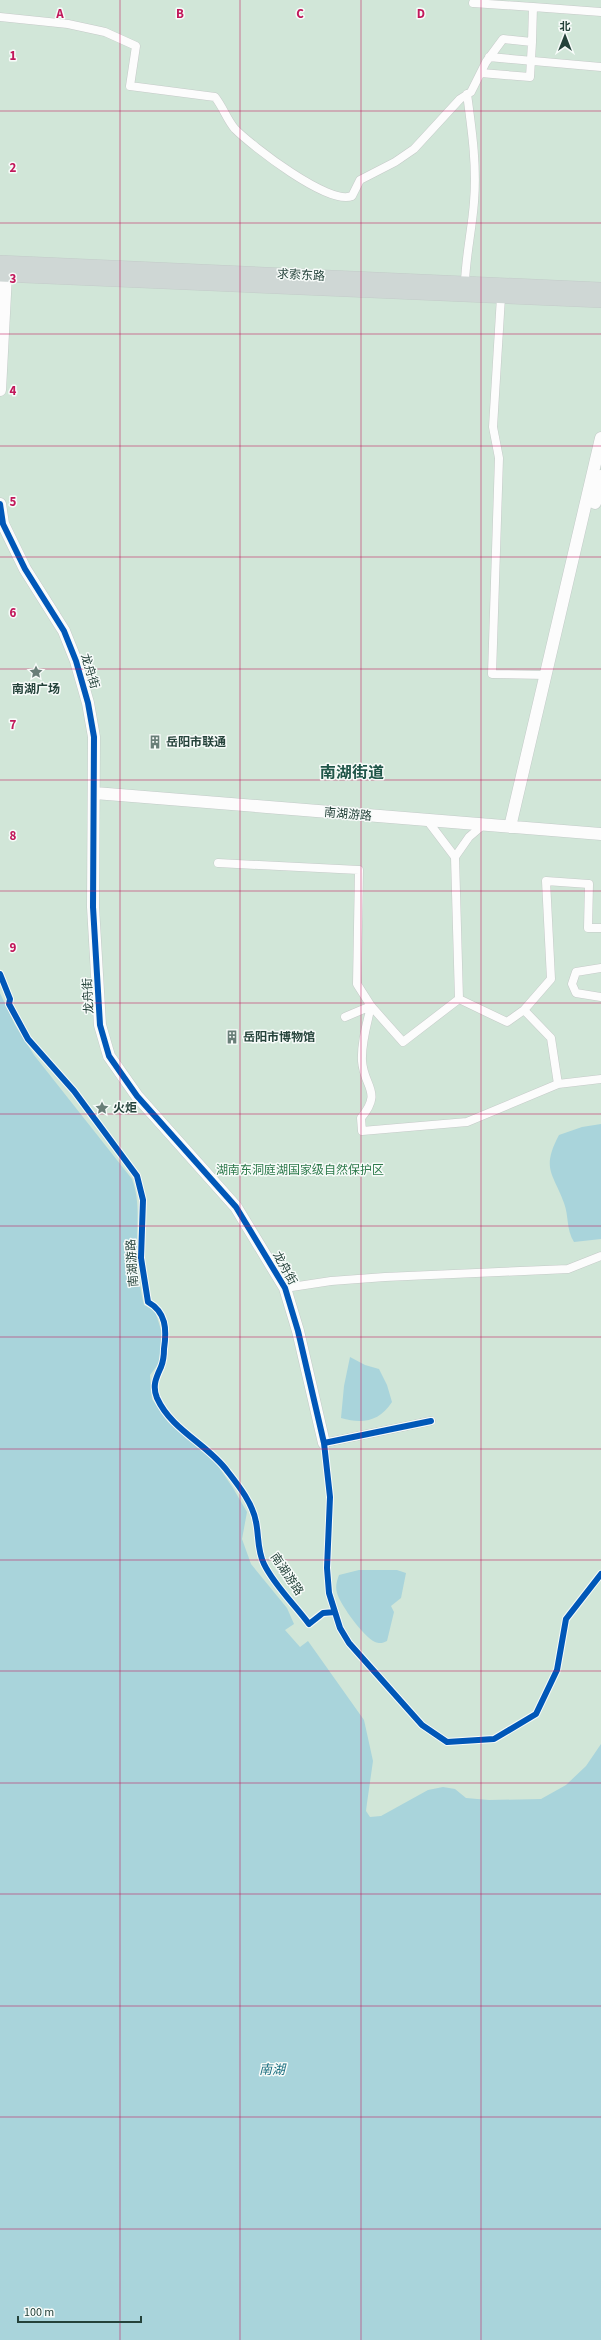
<svg xmlns="http://www.w3.org/2000/svg" width="601" height="2340" font-family="'Source Sans 3','Noto Sans SC',sans-serif">
<style>
.green{fill:#d1e6d8}
.water{fill:#a9d4db}
.lines{fill:none;stroke-linecap:round;stroke-linejoin:round}
.street-casing{stroke:#c5cac8;stroke-width:9}
.secondary-casing{stroke:#c3cbc8;stroke-width:13}
.primary-casing{stroke:#c3ccc9;stroke-width:14}
.street{stroke:#fcfcfc;stroke-width:8}
.secondary{stroke:#fcfcfc;stroke-width:12}
.primary{stroke:#cfd7d5;stroke-width:13}
.cycleway-casing{stroke:#f7fbf9;stroke-width:8}
.cycleway{stroke:#0057b8;stroke-width:6}
.grid{fill:none;stroke:#c2185b;stroke-width:1;stroke-opacity:0.55}
.labels{text-anchor:middle;stroke-width:3;stroke-linejoin:round;paint-order:stroke}
.street-label{font-size:12px;fill:#24423a;stroke:#f7fbf9}
.poi-label{font-size:12px;font-weight:bold;fill:#24423a;stroke:#f7fbf9;text-anchor:start}
.park-label{font-size:12px;fill:#2d7a4b;stroke:#f7fbf9}
.water-label{font-size:13px;font-style:italic;fill:#1c6f80;stroke:#f7fbf9}
.district-label{font-size:16px;font-weight:bold;fill:#1f5548;stroke:#f7fbf9}
.grid-label{font-size:13px;text-anchor:middle;font-weight:bold;fill:#c2185b;stroke:#f7fbf9;stroke-width:3;stroke-linejoin:round;paint-order:stroke}
</style>
<rect width="100%" height="100%" fill="#e8edeb"/>
<path class="green" d="M0,0h601v2340h-601z"/>
<path class="water" d="M0,993l15,32 19,30 98,124c8,23 5,37 5,61 -1,22 2,44 7,65l11,6 7,22 -3,30 -9,12 2,24 16,23 48,41 17,25 14,24 -5,27 9,25 36,44 7,16 -9,6 15,17 8,-6 56,79 9,41 -6,42 -1,8 4,6 11,-1 47,-26 15,-3 12,2 11,9 23,2 52,-1 25,-14 20,-19 15,-22v596h-601z
M601,1124v115l-27,3c-8,-13 -5,-26 -10,-39 -11,-30 -23,-34 -5,-68l23,-8z
M350,1357l15,8 14,4 8,16 5,17c-13,20 -30,22 -51,16l3,-32z
M359,1570h38l9,3 -5,25 -10,8 3,6 -7,29c-4,2 -7,3 -12,1 -11,-5 -34,-36 -38,-49 -2,-7 0,-12 2,-18z"/>
<g class="lines">
<g class="street-casing">
<path id="street" d="M473,3l60,4
M0,17l68,7 37,8 31,14 -6,40 85,11c8,10 12,23 20,32 17,17 94,77 117,67l8,-16 35,-18 19,-13 46,-50 11,-7 15,-30 17,-23 29,3 1,-35 68,5
M489,57l112,10
M481,73l49,4 2,-35
M465,282c1,-27 7,-53 9,-80 3,-36 -2,-71 -7,-108
M501,297l-8,130 6,31 -7,216 54,1
M427,820l28,37 14,-20 14,-12
M218,863l141,7 -2,114 14,22 32,36 56,-43 -4,-142
M601,968l-25,4 -4,12 4,9 25,4
M459,999l48,23 17,-12 27,-31 -5,-98 43,3 -1,44h13
M371,1006c-4,18 -10,37 -9,55 2,27 21,30 -1,57l1,13 105,-9 91,-38 43,-5
M524,1010l27,28 7,46
M345,1017l26,-11
M285,1288l46,-7 54,-4 183,-8 33,-13
M324,1443l107,-22"/>
</g>
<g class="secondary-casing">
<path id="secondary" d="M0,390l6,-115
M595,503l6,-27
M0,504l3,20 22,45 39,62 12,30 12,42 6,34 -1,170 7,118 9,31 28,40 99,111 49,81 13,43 26,112
M95,793l506,41
M510,827l91,-389"/>
</g>
<g class="primary-casing">
<path id="primary" d="M0,262l601,27
M0,275l601,26"/>
</g>
<use href="#street" class="street"/>
<use href="#secondary" class="secondary"/>
<use href="#primary" class="primary"/>
<g class="cycleway-casing">
<path id="cycleway" d="M0,504l3,20 22,45 39,62 12,30 12,42 6,34 -1,170 7,118 9,31 28,40 99,111 49,81 13,43 26,112 6,54 -3,71 2,25 11,35 9,15 73,82 25,17 47,-3 42,-25 21,-44 9,-51 35,-45
M0,974l10,25 -1,5 19,35 46,52 63,85 6,24 -2,58 7,44c18,10 19,27 16,47 0,5 -1,13 -3,18 -5,11 -9,19 -4,31 15,33 51,46 71,74 11,14 25,32 28,50 3,14 1,28 8,42 10,21 31,41 45,60l14,-11 12,-1
M324,1443l107,-22"/>
</g>
<use href="#cycleway" class="cycleway"/>
</g>
<path class="grid" d="M120,0v2340M240,0v2340M361,0v2340M481,0v2340M0,111h601M0,223h601M0,334h601M0,446h601M0,557h601M0,669h601M0,780h601M0,891h601M0,1003h601M0,1114h601M0,1226h601M0,1337h601M0,1449h601M0,1560h601M0,1671h601M0,1783h601M0,1894h601M0,2006h601M0,2117h601M0,2229h601"/>
<defs>
<g id="sight-bare" transform="scale(1.08)"><path d="M0-6L1.8-2.2L6-1.7L2.9 1.2L3.7 5.4L0 3.3L-3.7 5.4L-2.9 1.2L-6-1.7L-1.8-2.2Z" fill="#697e78" stroke="#f7fbf9" stroke-width="2.5" paint-order="stroke"/></g>
<g id="building-bare" transform="scale(1.08)"><path d="M-4-6H4V6H1V3H-1V6H-4ZM-2.5-4.3h1.7v1.8h-1.7ZM.8-4.3h1.7v1.8H.8ZM-2.5-1h1.7V.8h-1.7ZM.8-1h1.7V.8H.8Z" fill="#697e78" stroke="#f7fbf9" stroke-width="2.5" paint-order="stroke"/></g>
</defs>
<g fill-rule="evenodd">
<use href="#sight-bare" x="36" y="672"/>
<use href="#building-bare" x="155" y="742"/>
<use href="#building-bare" x="232" y="1037"/>
<use href="#sight-bare" x="102" y="1108"/>
</g>
<g class="labels">
<g class="street-label">
<text transform="translate(301 275) rotate(3)" y="4">求索东路</text>
<text transform="translate(90 671) rotate(73)" y="4">龙舟街</text>
<text transform="translate(348 814) rotate(5)" y="4">南湖游路</text>
<text transform="translate(88 996) rotate(-93)" y="4">龙舟街</text>
<text transform="translate(132 1263) rotate(-94)" y="4">南湖游路</text>
<text transform="translate(285 1268) rotate(61)" y="4">龙舟街</text>
<text transform="translate(287 1574) rotate(56)" y="4">南湖游路</text>
</g>
<g class="poi-label">
<text x="36" y="693" text-anchor="middle">南湖广场</text>
<text x="166" y="746">岳阳市联通</text>
<text x="243" y="1041">岳阳市博物馆</text>
<text x="113" y="1112">火炬</text>
</g>
<g class="park-label">
<text x="300" y="1174">湖南东洞庭湖国家级自然保护区</text>
</g>
<g class="water-label">
<text x="272" y="2074">南湖</text>
</g>
<g class="district-label">
<text x="352" y="778">南湖街道</text>
</g>
</g>
<g class="grid-label">
<text x="60" y="18">A</text>
<text x="180" y="18">B</text>
<text x="300" y="18">C</text>
<text x="421" y="18">D</text>
<text x="13" y="60">1</text>
<text x="13" y="172">2</text>
<text x="13" y="283">3</text>
<text x="13" y="395">4</text>
<text x="13" y="506">5</text>
<text x="13" y="617">6</text>
<text x="13" y="729">7</text>
<text x="13" y="840">8</text>
<text x="13" y="952">9</text>
</g>
<g transform="translate(565 36)" stroke="#f7fbf9" stroke-width="3" paint-order="stroke">
<path d="M0-3L7 15L0 10L-7 15Z" fill="#24423a"/>
<text y="-6" font-size="11" font-weight="bold" text-anchor="middle" fill="#24423a">北</text>
</g>
<path d="M18 2316v6h123v-6" fill="none" stroke="#24423a" stroke-width="2"/>
<text x="24" y="2316" font-size="12" fill="#24423a" stroke="#f7fbf9" stroke-width="3" paint-order="stroke">100 m</text>
</svg>
